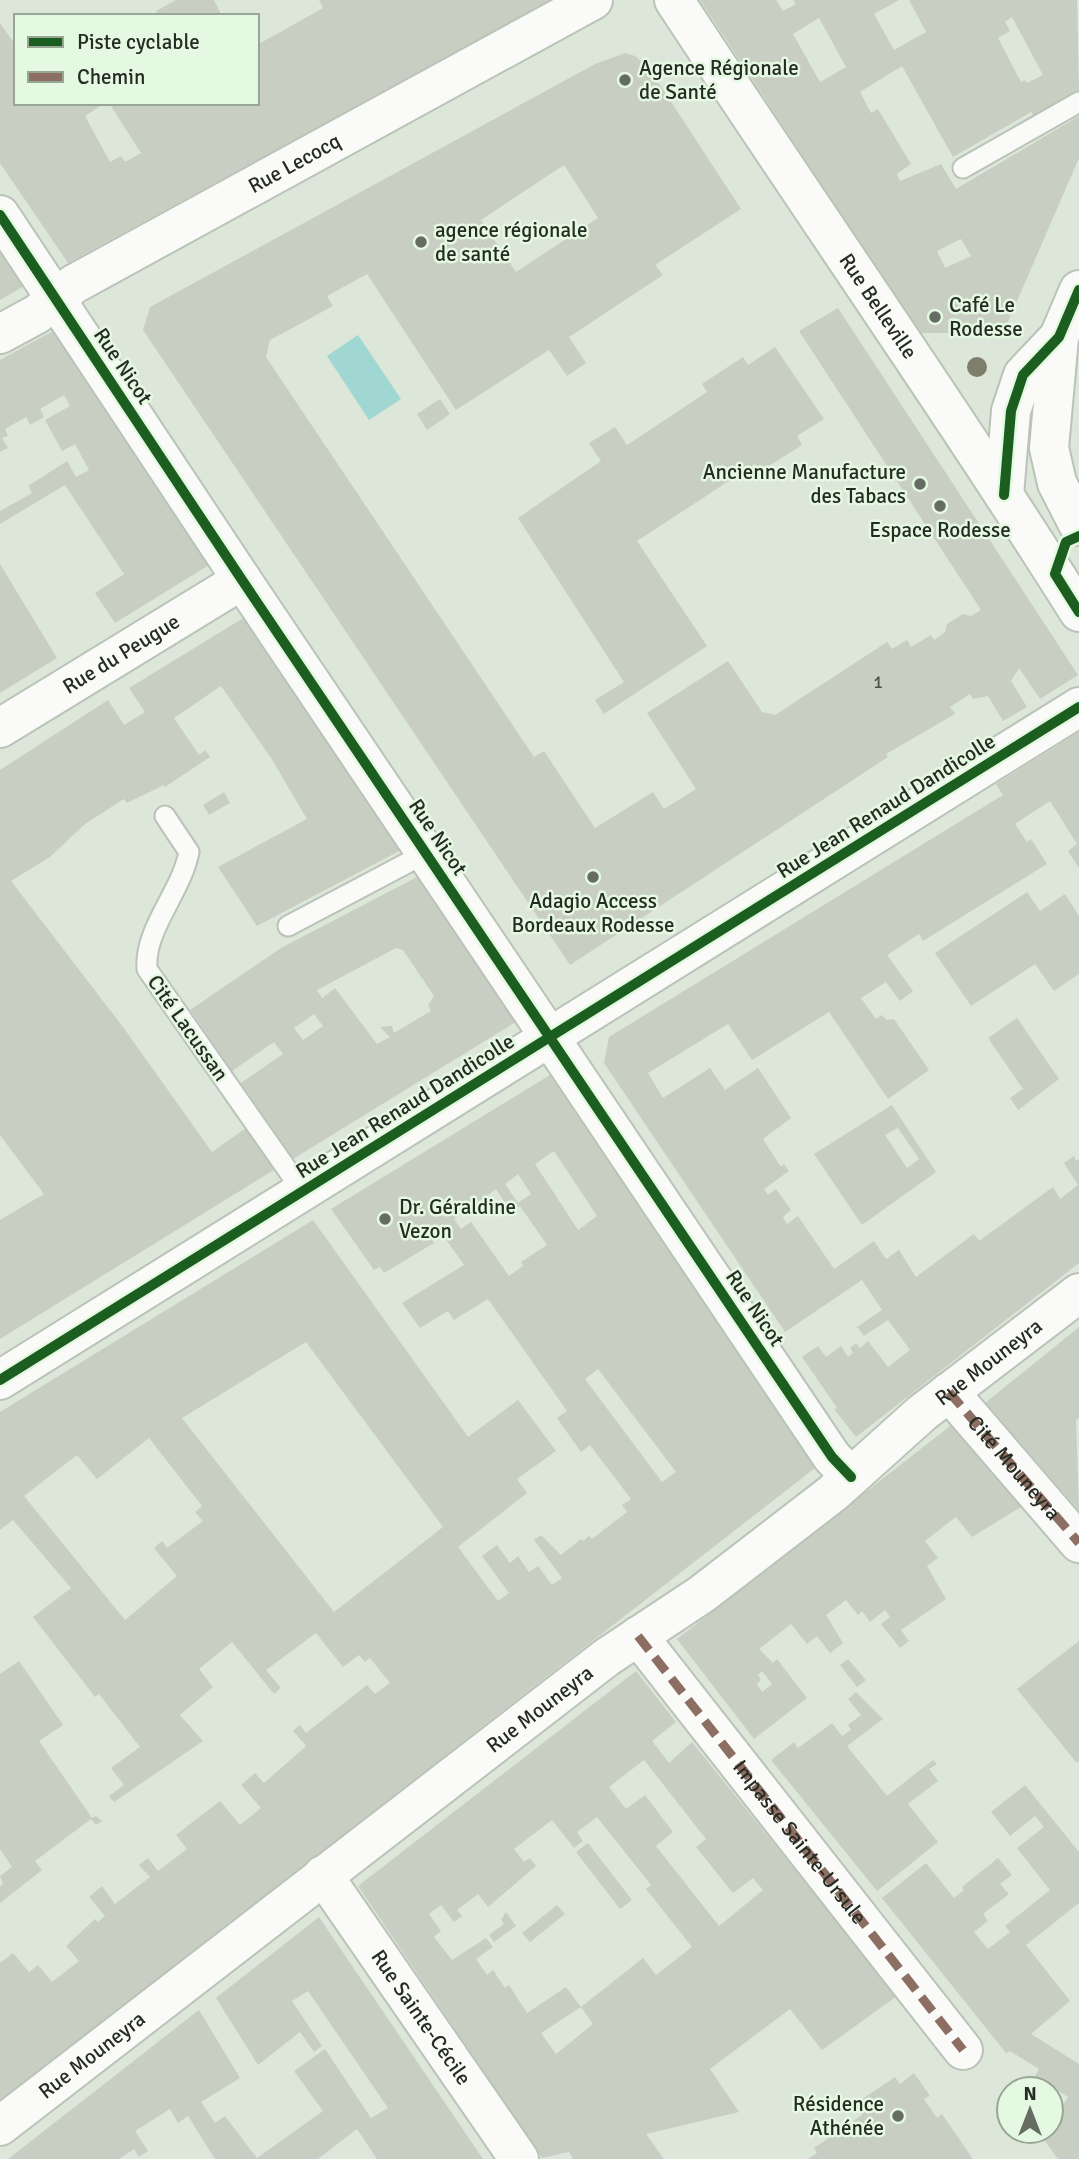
<svg xmlns="http://www.w3.org/2000/svg" width="1079" height="2159" font-family="Signika,sans-serif">
<style>
.water{fill:#a0d7d2}
.building{fill:#c9cec3;fill-rule:evenodd}
.lines{fill:none;stroke-linecap:round;stroke-linejoin:round}
.service-casing{stroke:#bac3b8;stroke-width:23}
.minor-casing{stroke:#bac3b8;stroke-width:42}
.tertiary-casing{stroke:#bac3b8;stroke-width:42}
.service{stroke:#fafbf9;stroke-width:19}
.minor{stroke:#fafbf9;stroke-width:38}
.tertiary{stroke:#fafbf9;stroke-width:38}
.quiet{stroke:#8d6e63;stroke-width:9;stroke-dasharray:18 9;stroke-linecap:butt}
.cycleway-casing{stroke:#e5f8e1;stroke-width:15}
.cycleway{stroke:#1b5e20;stroke-width:10}
.tree{fill:#7f7e6a}
.poi-dot{fill:#656d63;stroke:#e5f8e1;stroke-width:2.5}
.labels{text-anchor:middle;stroke-width:5;stroke-linejoin:round;paint-order:stroke}
.number-label{font-size:18px;fill:#4e544b}
.poi-label{font-size:21px;fill:#252c23;stroke:#e5f8e1;text-anchor:start}
.street-label{font-size:21px;fill:#252c23;stroke:#e5f8e1}
</style>
<rect width="100%" height="100%" fill="#dce6d9"/>
<path class="water" d="M358,335l43,64 -32,21 -42,-64z"/>
<path class="building" d="M176,0h38l7,14 -62,2 -3,-5z
M319,0h232l-483,263 -68,-100v-140l16,23v57h89l-20,13 25,46 11,-6 4,6 16,-9 -32,-50h148v-58l66,-37z
M700,0h76l7,11 13,-7 -3,-4h106l-25,14 20,36 32,-18 -17,-32h168l2,92 -44,26 -4,-6 -78,45 -51,-91 -42,26 11,21 7,-4 33,55 -14,10 3,7 41,-17 15,25 123,-73v42l-78,180 -30,-5h-52zM1012,17l31,58 -16,8 -2,-3 -4,2 -23,-44 12,-7 -5,-9zM819,18l27,49 -26,15 -27,-48zM961,239l10,17 -26,12 -8,-17z
M625,53l10,3 14,12 92,141 -86,56 8,10 -94,62 17,26 -19,13 -18,-26 -93,60 -89,-136 -40,22 6,10 -63,34 -4,17 268,400 10,-6 51,77 58,-36 11,17 32,-20 -49,-76 81,-52 34,51 13,3 112,-73 5,7 15,-9 4,7 20,-12 3,5 11,-8 2,-8 16,-10 8,2 10,-6 -182,-279 39,-23 240,367 -38,24 -21,-31 -8,13 16,26 -24,14 -15,-25 -15,3 -3,-5 -20,13 5,7 -69,40 2,3 -318,208 -427,-635 7,-23 445,-243zM564,165l34,53 -82,54 -35,-52z
M0,252l24,34 -24,14z
M53,331l156,234 -94,58 -20,-30 29,-19 -59,-89 -65,39v-13l32,-18 -4,-7 39,-25 9,16 13,-7 -14,-26 -13,7 -17,-31 25,-14 -6,-11 -24,14 4,8 -14,8 -4,-8 -21,12 3,7 -6,2 6,10 -8,4v-92z
M775,347l49,72 -27,17 5,9 -41,26 -6,-7 -118,77 70,105 -103,68 -9,-14 29,-18 -106,-164 83,-57 -12,-18 26,-16 12,18 80,-53 -5,-8 41,-27 5,8z
M440,399l10,15 -23,16 -10,-16z
M0,564l57,94 -57,35z
M245,617l156,233 -144,76 -39,-59 89,-48 -36,-61 -50,-72 -47,32 25,37 6,-5 5,7 -45,30 -1,-2 -37,18 -3,-4 -39,25 -35,33 -39,24 112,146 89,125 34,-24 31,40 -277,171v-119l44,-26 -44,-59v-365l108,-70 16,25 21,-13 -16,-24z
M1079,732v136l-11,-17 9,-7 -27,-43 -35,23 12,18 4,-3 16,25 -124,77 -4,-7 -32,21 26,36 -13,10 -14,-19 -25,16 15,21 6,-4 5,5 7,-1 35,51 -41,29 -59,-87 -77,48 -24,-36 -80,49 15,25 47,-30 15,22 33,-22 33,50 -28,21 18,28 3,-3 5,7 -25,18 4,6 8,-6 15,21 -8,7 4,7 11,-8 36,53 40,-28 12,18 13,-9 17,27 58,-43 5,7 74,-54 7,12 18,-14 -14,-22 10,-7 2,5 3,-2v104l-223,174 -22,-28 3,-1 -35,-51 16,-11 8,11 15,-11 7,11 5,-4 -3,-5 6,-5 4,5 8,-7 20,26 22,-17 -22,-30 -24,16 -7,-9 25,-17 -20,-30 -77,52 -181,-269 5,-26 394,-242 -7,-11z
M224,792l6,11 -21,12 -6,-10z
M417,877l98,143 -1,3 -221,136 -52,-76 42,-29 -9,-12 -42,29 -42,-61 91,-62zM396,948l7,2 31,46 -6,9 3,6 -37,22 -2,-7 -12,1 10,10 -13,7 -42,-56 -13,10 -5,-8zM314,1014l9,12 -20,14 -9,-12z
M1027,892l13,19 25,-17 14,22v58l-25,17 -19,-27 -64,42 -36,-53z
M1017,1018l42,61 -41,31 -8,-12 13,-9 -35,-51z
M550,1075l265,393 -815,634v-139l13,-10 16,19 9,-7 14,17 27,-21 -13,-15 29,-27 3,3 7,-6 -16,-19 13,-11 13,18 35,-27 -11,-12 9,-7 10,13 29,-22 -11,-14 44,-34 20,24 21,-17 -20,-23 14,-12 9,10 42,-37 -13,-15 7,-6 6,8 61,-48 8,9 15,-11 -20,-25 -5,4 -6,-7 -16,12 -27,-34 -50,37 15,18 -7,6 -42,-52 -33,27 14,18 -33,28 23,26 -89,61 -5,-6 15,-11 -13,-17 29,-21 -41,-53 -4,3 -62,-80 38,-29 -58,-68 -13,10v-118l313,-192 155,217 50,-37 38,51 -39,28 10,14 -69,54 40,54 11,-8 -27,-37 15,-11 13,18 8,-7 11,16 9,-6 14,19 10,-7 -28,-38 7,-5 20,20 20,-16 2,2 6,-5 3,3 35,-27 -5,-7 9,-6 -41,-54 -9,7 -24,-34 10,-7 -79,-112 -34,21 -6,-9 -28,17 -18,-25 62,-38 -24,-34 -10,5 4,7 -50,30 -4,-6 -6,3 -43,-61zM554,1151l43,65 -19,14 -43,-66zM518,1174l13,20 -13,9 -13,-19zM496,1189l15,23 9,-6 27,39 -26,17 2,4 -14,10 -38,-54 -10,7 -7,-10zM306,1342l137,185 -109,85 -152,-194zM598,1369l78,103 -14,10 -77,-103zM149,1438l53,68 -7,6 8,9 -36,27 -5,-7 -8,7 23,28 -52,44 -101,-124 53,-41 20,24z
M892,1105l44,67 -74,53 -48,-71zM898,1128l21,31 -12,9 -22,-33z
M1079,1327v91l-3,2 3,90 -94,-107z
M954,1423l67,84 -49,30 -16,-20 -31,24 13,17 -11,8 19,33 -45,31 8,11 -9,7 -19,-24 9,-7 -5,-7 -15,12 -8,-11 -4,4 -12,-15 -20,15 17,28 -13,10 -13,-17 -10,8 -16,-20 -32,25 14,14 4,-4 30,39 -53,41 -77,-100zM762,1671l10,13 -10,8 -5,-8 4,-4 -3,-5z
M1079,1641v121h-3l-59,-73z
M848,1659l18,21 -9,7 -17,-22z
M19,1661l44,64 -24,16 53,77 4,-2 6,5 -6,4 -5,-6 -56,42 7,9 -42,33v-17l3,-2 -3,-8 12,-9 -12,-18v-175z
M636,1671l40,51 -24,19 17,22 23,-21 205,254 -75,54 -32,-41 -80,60 29,43 -93,22 18,25h-91l-4,-7 -27,6 -184,-272zM644,1760l62,79 -10,8 37,46 20,-15 10,12 -44,36 -63,-80 17,-14 -28,-37 -19,14 -17,-22zM597,1817l54,68 -5,4 46,58 -36,28 -13,-17 -62,49 -15,-20 -39,26 -18,-28 -4,3 -12,-18 -6,5 -11,-16 17,-12 -7,-9 -34,22 -18,-23 7,-6 -12,-17 12,-9 13,17 8,-6 -5,-6 21,-16 10,13 48,-41 -6,-8 -6,4 -10,-13 38,-29 22,28 9,-7 -6,-9zM581,2007l12,17 -37,30 -15,-21z
M856,1692l27,27 -36,27 40,50 46,-36 4,4 -8,5 9,12 -30,23 30,38 -61,49 -106,-131 23,-18 4,6 34,-25 10,13 9,-6 -3,-5 13,-10 -13,-16z
M1025,1785l54,67v51l-53,42 44,56 -39,33 48,30v95h-21l-16,-22 4,-6h5v-8l17,-26 -33,-21 4,-7 -29,-18 -4,2 -124,-155 44,-35 28,35 10,-8 -2,-3 36,-29 14,17 -12,9 9,10 -26,20 5,7 -14,11 14,17 22,-17 -5,-6 45,-36 -33,-42 27,-21 -9,-11 -25,20 -19,-24z
M588,1843l44,57 -12,9 -44,-57z
M557,1905l8,9 -35,28 -8,-9z
M506,1912l10,14 -22,16 -5,-7 15,-11 -3,-4z
M319,1917l164,242h-106l-20,-30 -39,30h-103l-27,-43 -10,7 -8,-14 -35,22 13,20 -9,6 -5,-8 -15,10h-111l191,-149 41,68 -39,24 14,21 10,-7 32,42 66,-47 -29,-40 31,-22 46,69 17,-10 -80,-117 -16,10 30,45 -8,6 -14,-20 -42,33 -42,-67z
M914,2073l16,23 -6,3 13,19 5,-4 31,45h-165l9,-6 -3,-5 48,-33 -7,-11 40,-27 5,7z"/>
<g class="lines">
<g class="service-casing">
<path id="service" d="M963,168l116,-66
M165,816l24,36c-8,41 -45,77 -42,117l156,223
M288,926l138,-73"/>
</g>
<g class="minor-casing">
<g id="minor">
<path d="M0,215l242,365 590,877 19,20"/>
<path d="M1079,290l-20,47 -10,111 8,35 22,43"/>
<path id="s1" d="M0,334l37,-20 37,-30 519,-284"/>
<path d="M1004,495l7,-84 12,-36 36,-38"/>
<path id="s2" d="M0,728l242,-148"/>
<path d="M0,1380l1079,-673"/>
<path id="s3" d="M949,1392l130,151"/>
<path id="s4" d="M638,1636l325,414"/>
<path id="s5" d="M323,1875l196,284"/>
<path id="s6" d="M0,2126l607,-469 95,-63 131,-101 89,-80 157,-120"/>
</g>
</g>
<g class="tertiary-casing">
<g id="tertiary">
<path id="s7" d="M674,0c134,205 275,406 405,612"/>
</g>
</g>
<use href="#service" class="service"/>
<use href="#minor" class="minor"/>
<use href="#tertiary" class="tertiary"/>
<path class="quiet" d="M949,1392l130,151
M638,1636l325,414"/>
<g class="cycleway-casing">
<path id="cycleway" d="M0,215l242,365 590,877 19,20
M1004,495l7,-84 12,-36 36,-38 20,-47
M1079,536l-13,6 -11,32 24,38
M0,1380l1079,-673"/>
</g>
<use href="#cycleway" class="cycleway"/>
</g>
<circle class="tree" cx="977" cy="367" r="10"/>
<g class="poi-dot">
<circle cx="625" cy="80" r="7"/>
<circle cx="421" cy="242" r="7"/>
<circle cx="935" cy="317" r="7"/>
<circle cx="920" cy="484" r="7"/>
<circle cx="940" cy="506" r="7"/>
<circle cx="593" cy="877" r="7"/>
<circle cx="385" cy="1219" r="7"/>
<circle cx="898" cy="2116" r="7"/>
</g>
<g class="labels">
<g class="number-label">
<text x="878" y="688">1</text>
</g>
<g class="poi-label">
<text x="639" y="75">Agence Régionale<tspan x="639" dy="24">de Santé</tspan></text>
<text x="435" y="237">agence régionale<tspan x="435" dy="24">de santé</tspan></text>
<text x="949" y="312">Café Le<tspan x="949" dy="24">Rodesse</tspan></text>
<text x="906" y="479" text-anchor="end">Ancienne Manufacture<tspan x="906" dy="24">des Tabacs</tspan></text>
<text x="940" y="537" text-anchor="middle">Espace Rodesse</text>
<text x="593" y="908" text-anchor="middle">Adagio Access<tspan x="593" dy="24">Bordeaux Rodesse</tspan></text>
<text x="399" y="1214">Dr. Géraldine<tspan x="399" dy="24">Vezon</tspan></text>
<text x="884" y="2111" text-anchor="end">Résidence<tspan x="884" dy="24">Athénée</tspan></text>
</g>
<g class="street-label">
<text dy="7" stroke="none"><textPath href="#s1" startOffset="341">Rue Lecocq</textPath></text>
<text dy="7" stroke="none"><textPath href="#s7" startOffset="368">Rue Belleville</textPath></text>
<text transform="translate(123 366) rotate(56)" y="7">Rue Nicot</text>
<text dy="7" stroke="none"><textPath href="#s2" startOffset="142">Rue du Peugue</textPath></text>
<text transform="translate(886 806) rotate(-32)" y="7">Rue Jean Renaud Dandicolle</text>
<text transform="translate(438 837) rotate(56)" y="7">Rue Nicot</text>
<text transform="translate(188 1028) rotate(55)" y="7">Cité Lacussan</text>
<text transform="translate(405 1106) rotate(-32)" y="7">Rue Jean Renaud Dandicolle</text>
<text transform="translate(755 1308) rotate(56)" y="7">Rue Nicot</text>
<text dy="7" stroke="none"><textPath href="#s6" startOffset="1250">Rue Mouneyra</textPath></text>
<text dy="7" stroke="none"><textPath href="#s3" startOffset="100">Cité Mouneyra</textPath></text>
<text dy="7" stroke="none"><textPath href="#s6" startOffset="682">Rue Mouneyra</textPath></text>
<text dy="7" stroke="none"><textPath href="#s4" startOffset="262">Impasse Sainte-Ursule</textPath></text>
<text dy="7" stroke="none"><textPath href="#s5" startOffset="173">Rue Sainte-Cécile</textPath></text>
<text dy="7" stroke="none"><textPath href="#s6" startOffset="116">Rue Mouneyra</textPath></text>
</g>
</g>
<rect x="14" y="14" width="245" height="91" fill="#e5f8e1" stroke="#98a695" stroke-width="2"/>
<rect x="28" y="37" width="35" height="10" fill="#1b5e20" stroke="#98a695" stroke-width="2"/>
<text x="77" y="49" font-size="21" fill="#252c23">Piste cyclable</text>
<rect x="28" y="72" width="35" height="10" fill="#8d6e63" stroke="#98a695" stroke-width="2"/>
<text x="77" y="84" font-size="21" fill="#252c23">Chemin</text>
<g transform="translate(1030 2110)"><circle r="33" fill="#e5f8e1" stroke="#98a695" stroke-width="2"/>
<path d="M0-5L12 26L0 18L-12 26Z" fill="#656d63"/>
<text y="-10" font-size="19" font-weight="bold" text-anchor="middle" fill="#252c23">N</text>
</g>
</svg>
